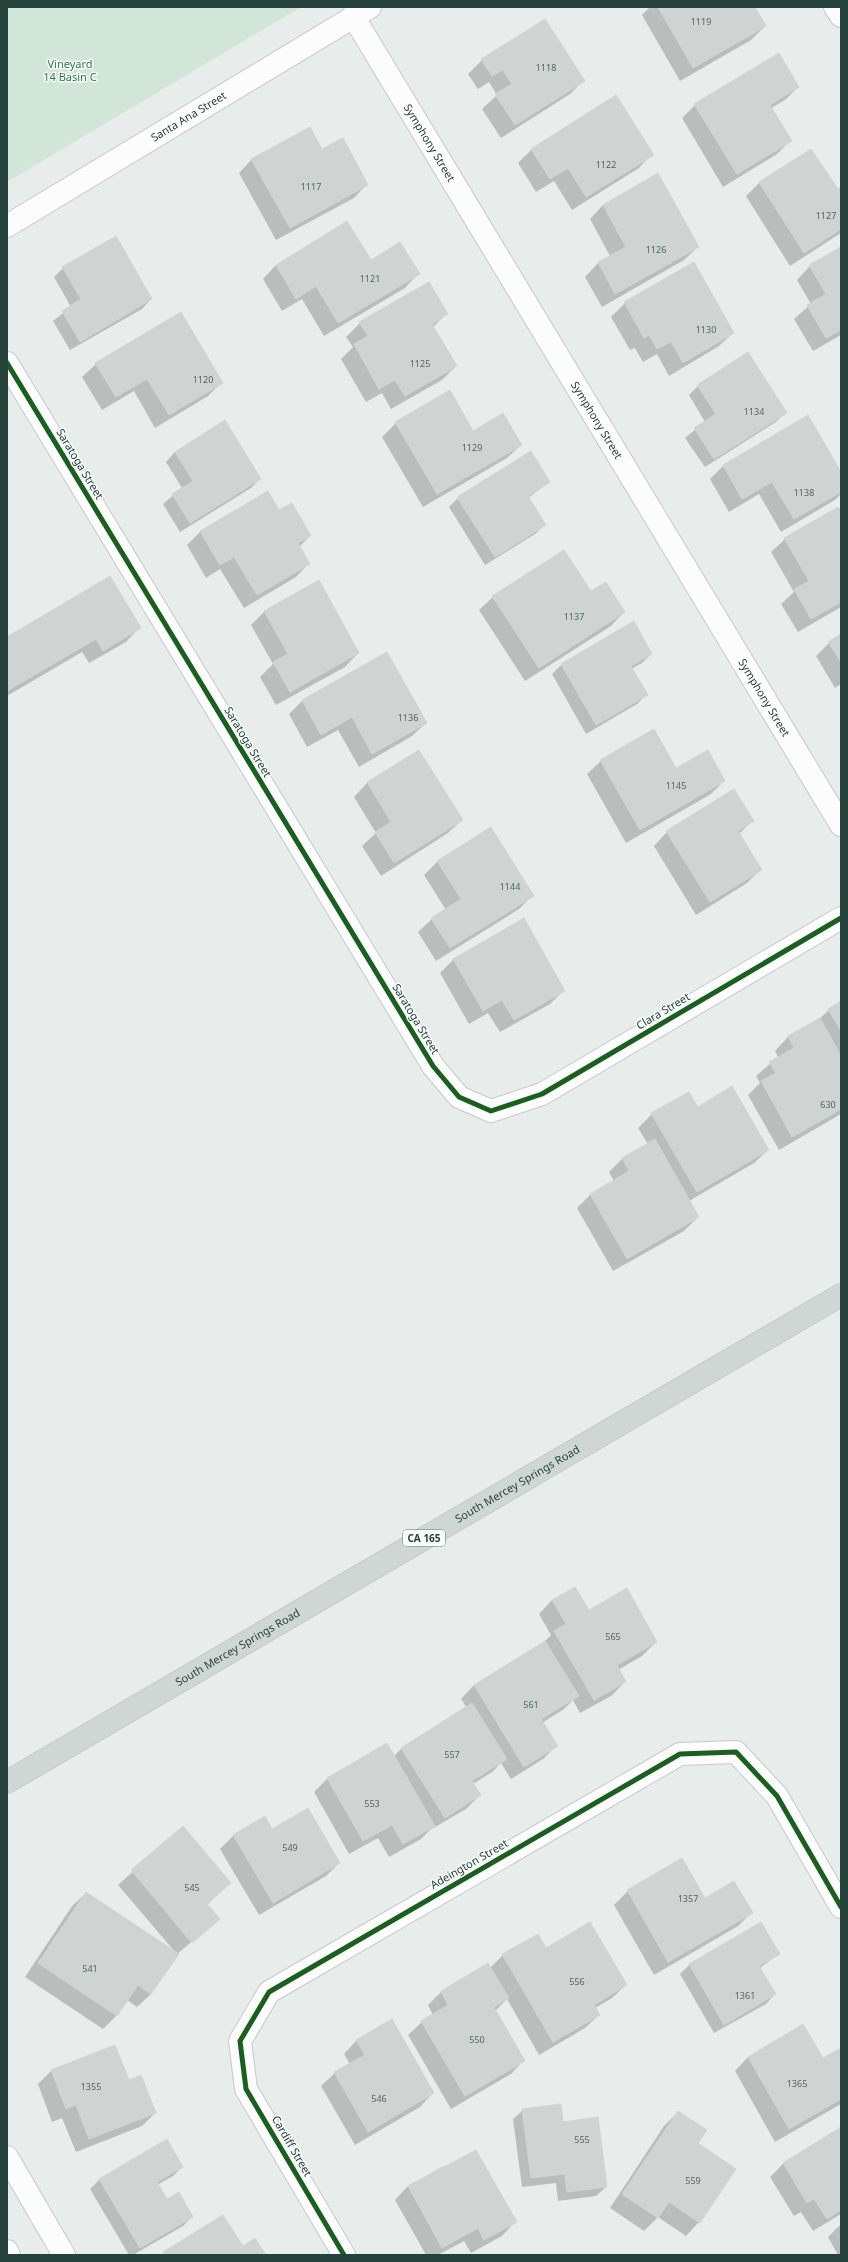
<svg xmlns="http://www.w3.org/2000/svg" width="848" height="2262" font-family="'Noto Sans',sans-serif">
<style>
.green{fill:#d1e6d8}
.shadow{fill:#0003}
.building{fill:#cfd4d2;stroke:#d1d6d4}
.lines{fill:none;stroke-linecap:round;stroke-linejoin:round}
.minor-casing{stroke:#c5cac8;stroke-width:24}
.major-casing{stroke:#c3ccc9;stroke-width:24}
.minor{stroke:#fcfcfc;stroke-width:22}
.major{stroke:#cfd7d5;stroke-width:22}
.cycleway-casing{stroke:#f7fbf9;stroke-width:8}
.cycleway{stroke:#1b5e20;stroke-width:5}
.labels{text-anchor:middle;stroke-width:3;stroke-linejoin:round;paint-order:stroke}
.number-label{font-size:9px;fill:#506761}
.shield{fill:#f7fbf9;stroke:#637a73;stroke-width:1}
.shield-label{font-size:10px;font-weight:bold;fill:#24423a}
.park-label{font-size:11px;fill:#2d7a4b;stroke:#f7fbf9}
.street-label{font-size:11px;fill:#24423a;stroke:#f7fbf9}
</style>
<rect width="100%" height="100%" fill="#e8edeb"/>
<path class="green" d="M7,7h294l-294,175z"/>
<path class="shadow" d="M650,7h104l11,19 -14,14 -71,41 -38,-66z
M545,20l38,61 -13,13 -69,44 -19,-29 15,-14 -8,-13 -11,7 -10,-15 14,-14z
M798,87l-13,13 -14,8 19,33 -13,13 -54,33 -41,-69 13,-13z
M616,96l36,58 -13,14 -67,42 -18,-29 -18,11 -18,-29 13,-13z
M811,150l26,41 4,-3v45l-51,33 -44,-70 13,-13z
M322,151l45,33 -13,14 -78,42 -37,-67 13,-14z
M658,175l40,72 -14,13 -82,47 -17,-30 13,-14 12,-7 -20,-37 13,-14z
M346,223l24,38 48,13 -13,14 -81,48 -22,-37 -20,12 -19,-32 13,-14z
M841,248v87l-28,16 -19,-32 17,-15 -14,-24 13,-14z
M63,268l88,31 -9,10 -72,41 -17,-29 18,-14 -17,-30z
M625,303l108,30 -14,13 -50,30 -12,-22 -14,8 -8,-14 -5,2 -19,-33z
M446,314l-13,13 23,39 -14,14 -51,29 -9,-16 -16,9 -25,-43 12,-12 -7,-10 14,-14z
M96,364l125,19 -13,13 -53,32 -21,-37 -32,19 -20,-33z
M698,386l87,27 -9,9 -71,45 -20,-29 20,-16 -16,-27z
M807,417l34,57v20l-6,6 -54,32 -22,-38 -30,18 -19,-33 13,-13z
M224,422l36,57 -9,9 -71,44 -17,-28 19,-16 -16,-26 9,-10z
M396,423l76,9 49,13 -14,13 -84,49 -41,-70z
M549,482l-21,16 17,27 -10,9 -50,31 -36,-58 9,-9z
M267,493l12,19 31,24 -11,11 10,16 -13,14 -52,31 -24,-39 -14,9 -19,-33 13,-13z
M841,513v94l-43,25 -17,-28 13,-12 -23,-40 14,-13z
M591,592l33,20 -13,14 -86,55 -46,-71 14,-13z
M265,611l93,42 -13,14 -69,38 -16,-28 13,-13 -22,-39z
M633,623l18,31 -9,9 -11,6 15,26 -9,9 -51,30 -34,-60 9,-9z
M139,628l-13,14 -37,21 -7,-11 -75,44v-58z
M841,636v48l-6,4 -19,-32 13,-13z
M386,653l40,70 -14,13 -53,31 -21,-37 -31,17 -18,-33 13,-13z
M418,751l44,69 -14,13 -67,43 -19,-30 14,-13 -22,-36 13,-14z
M601,761l75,8 48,12 -13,13 -85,49 -39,-69z
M753,820l-14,14 22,35 -14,14 -51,32 -42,-69 13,-14z
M490,828l42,68 -13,13 -83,52 -18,-29 14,-13 14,-9 -22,-35 13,-13z
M524,920l40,70 -14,14 -50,28 -12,-19 -19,11 -29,-51 13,-13z
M841,1003v111l-62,36 -31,-55 12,-12 -4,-7 22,-19 -3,-6 13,-14 30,-17 11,-10z
M697,1108l71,42 -14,13 -65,38 9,16 -14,14 -71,40 -36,-63 14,-14 23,-13 -5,-9 13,-13 26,-15 -10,-16 14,-14z
M552,1600l36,11 68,31 -14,14 -24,14 7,12 -14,14 -31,17 -7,-13 -9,9 -22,14 14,23 -13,13 -32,20 -10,-16 -9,9 -19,12 7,11 -14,14 -36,21 -9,9 -32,18 -11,-19 -29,16 -35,-62 13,-13 60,-35 7,12 7,-7 66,-41 -6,-9 13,-14 70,-43 7,-7 -12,-21z
M264,1817l8,14 67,32 -13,13 -67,39 -39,-66 13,-13z
M182,1828l48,55 -23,22 12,14 -42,35 -26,40 -14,13 -10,-7 -10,15 -14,14 -78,-52 47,-71 14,-13 89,59 -57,-67z
M682,1860l23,39 46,14 -13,13 -84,49 -40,-70 14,-14z
M761,1923l18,31 -19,14 15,26 -9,10 -52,29 -34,-59 9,-9z
M503,1955l123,30 -14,13 -17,10 4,7 -14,13 -46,27 -32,-56 -12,12 29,49 -13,14 -60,35 -43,-74 14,-13 11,-7 -5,-10 13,-13 47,-27 2,3z
M357,2040l76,53 -13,14 -65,38 -34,-59 14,-13 15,-9 -6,-10z
M114,2046l14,35 27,32 -13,13 -66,26 -14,-34 -10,4 -14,-38 13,-13z
M841,2054v50l-66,38 -40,-71 13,-14 74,3z
M523,2110l39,13 44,64 -10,9 -38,5 -2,-18 -34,4 -9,-68z
M678,2112l18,31 3,79 -13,14 -28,-19 -14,14 -34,-23 54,-82z
M841,2129v85l-28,17 -12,-19 -7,4 -24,-39 14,-14z
M444,2166l71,56 -13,14 -31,17 -7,-12 -26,14h-12l-31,-55 13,-14z
M182,2167l-9,9 -16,9 9,16 26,16 -9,9 -50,29h-4l-39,-66 10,-10z
M841,2224v31h-3l-10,-18z"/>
<path class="building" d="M658,7h97l11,19 -73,42z
M545,19l40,62 -70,44 -20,-31 17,-10 -9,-14 -11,6 -11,-17z
M779,53l20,34 -29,18 22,36 -55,33 -43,-70z
M616,95l38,60 -68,42 -18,-29 -18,11 -19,-30z
M310,127l12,22 21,-11 25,47 -78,43 -39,-69z
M811,149l27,40 3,-2v42l-37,24 -45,-71z
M658,173l41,74 -84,47 -17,-32 28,-15 -23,-42z
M347,221l24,39 29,-18 20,32 -82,49 -22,-37 -20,13 -20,-34z
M116,236l36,63 -72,43 -18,-31 19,-12 -19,-32z
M841,247v83l-15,8 -19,-33 19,-11 -17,-29z
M694,262l40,71 -51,30 -12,-21 -14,7 -8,-14 -5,3 -20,-36z
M429,282l19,32 -16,10 25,42 -52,30 -10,-16 -16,9 -25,-45 14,-8 -9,-14z
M181,312l42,71 -54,32 -22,-36 -31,18 -21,-34z
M748,352l39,61 -73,46 -20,-31 22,-14 -19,-29z
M450,390l23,41 30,-18 19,32 -85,49 -42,-72z
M808,415l33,57v20l-47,27 -22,-37 -30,17 -19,-34z
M225,420l36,59 -71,44 -18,-29 21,-13 -18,-29z
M531,451l19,31 -22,14 18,29 -51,32 -38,-60z
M268,491l11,19 13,-7 19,33 -13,7 12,21 -53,31 -23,-38 -14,8 -20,-34z
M838,507l3,4v91l-30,17 -17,-30 15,-8 -25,-43z
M564,550l27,41 15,-9 19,30 -86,56 -47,-72z
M110,576l31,52 -38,23 -7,-12 -89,52v-54z
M319,580l40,73 -69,39 -17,-30 15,-8 -24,-43z
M634,621l18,33 -21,12 17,29 -52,30 -35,-61z
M841,634v28l-13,-20z
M387,652l40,71 -55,31 -20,-37 -31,18 -19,-35z
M654,729l22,39 32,-18 17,31 -85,49 -40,-70z
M419,750l44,70 -69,43 -19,-31 16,-10 -24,-40z
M734,789l20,32 -16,10 24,39 -52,32 -44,-71z
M491,827l43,69 -84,52 -19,-30 30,-19 -24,-38z
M524,918l41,73 -51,29 -12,-20 -19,11 -30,-52z
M841,1001v30l-13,-22z
M820,1018l21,38v53l-49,28 -31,-56 15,-8 -7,-11 25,-14 -6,-12z
M732,1086l37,64 -72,42 -46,-79 38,-21 9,15z
M655,1139l44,78 -72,42 -37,-65 39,-23 -7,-13z
M575,1587l14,23 38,-22 30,54 -40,23 9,17 -32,18 -40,-69 12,-7 -14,-24z
M545,1641l34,55 -38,23 17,27 -34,21 -50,-82z
M472,1703l35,56 -35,22 9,14 -36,23 -44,-70z
M387,1743l48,83 -32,18 -11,-19 -29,16 -36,-63z
M308,1808l32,55 -67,40 -40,-68 32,-19 7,13z
M183,1826l48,57 -24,21 13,15 -28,24 -61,-73z
M682,1858l23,40 29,-17 19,32 -85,49 -41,-72z
M86,1892l93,62 -28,40 -13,-9 -21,31 -79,-53z
M590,1922l37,63 -33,20 6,10 -47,27 -51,-88 36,-20 8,14z
M761,1922l19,32 -21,12 17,28 -52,31 -35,-61z
M488,1963l21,35 -15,9 31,54 -60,35 -44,-75 27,-16 -7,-14z
M392,2019l42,74 -66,39 -34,-60 31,-17 -9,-15z
M803,2024l20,34 16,-9 2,3v47l-52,30 -41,-72z
M115,2045l14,35 12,-5 15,38 -67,26 -13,-34 -10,4 -15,-39z
M561,2104l2,18 35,-5 9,70 -40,5 -2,-18 -34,4 -9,-69z
M678,2111l29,19 -9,13 38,26 -36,54 -31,-21 -11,16 -36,-24z
M841,2127v83l-14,9 -13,-20 -7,4 -24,-40z
M167,2139l16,28 -26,15 10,17 12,-7 14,25 -53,31 -41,-69z
M476,2150l41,72 -33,18 -6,-12 -36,20 -34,-62z
M223,2215l20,31 12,-8 11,17h-101l-2,-3z"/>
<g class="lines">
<g class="minor-casing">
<g id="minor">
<path d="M835,7l6,9"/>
<path id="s1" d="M353,16l488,809"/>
<path id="s2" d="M7,226l363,-219"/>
<path d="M7,363l426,703 26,31 32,14 51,-17 299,-176"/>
<path d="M7,2157l57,98"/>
<path d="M7,2251l2,4"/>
<path d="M344,2255l-98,-166 -6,-48 29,-49 411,-238 56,-2 41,44 64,111"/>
</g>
</g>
<g class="major-casing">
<g id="major">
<path id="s3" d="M7,1782l834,-487"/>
</g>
</g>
<use href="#minor" class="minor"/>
<use href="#major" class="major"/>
<g class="cycleway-casing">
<path id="cycleway" d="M7,363l426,703 26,31 32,14 51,-17 299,-176
M344,2255l-98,-166 -6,-48 29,-49 411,-238 56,-2 41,44 64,111"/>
</g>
<use href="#cycleway" class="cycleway"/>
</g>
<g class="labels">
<g class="number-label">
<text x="701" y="25">1119</text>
<text x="546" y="71">1118</text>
<text x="606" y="168">1122</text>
<text x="311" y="190">1117</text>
<text x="826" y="219">1127</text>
<text x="656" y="253">1126</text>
<text x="370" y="282">1121</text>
<text x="706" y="333">1130</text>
<text x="420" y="367">1125</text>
<text x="203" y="383">1120</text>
<text x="754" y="415">1134</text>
<text x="472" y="451">1129</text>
<text x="804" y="496">1138</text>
<text x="574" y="620">1137</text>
<text x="408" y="721">1136</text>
<text x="676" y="789">1145</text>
<text x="510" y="890">1144</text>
<text x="828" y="1108">630</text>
<text x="613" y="1640">565</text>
<text x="531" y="1708">561</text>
<text x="452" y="1758">557</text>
<text x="372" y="1807">553</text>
<text x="290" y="1851">549</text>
<text x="192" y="1891">545</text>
<text x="688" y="1902">1357</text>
<text x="90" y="1972">541</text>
<text x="577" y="1985">556</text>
<text x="745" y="1999">1361</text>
<text x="477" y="2043">550</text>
<text x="797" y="2087">1365</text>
<text x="91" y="2090">1355</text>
<text x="379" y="2102">546</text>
<text x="582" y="2143">555</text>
<text x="693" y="2184">559</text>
</g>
<rect class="shield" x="403" y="1530" width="42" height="16" rx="3"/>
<g class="shield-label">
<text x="424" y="1542">CA 165</text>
</g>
<g class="park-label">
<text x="70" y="68">Vineyard<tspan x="70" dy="13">14 Basin C</tspan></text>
</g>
<g class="street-label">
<text dy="4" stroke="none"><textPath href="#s2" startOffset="212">Santa Ana Street</textPath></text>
<text dy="4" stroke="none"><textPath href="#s1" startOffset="148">Symphony Street</textPath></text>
<text dy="4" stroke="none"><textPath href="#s1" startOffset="472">Symphony Street</textPath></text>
<text transform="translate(80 464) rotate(59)" y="4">Saratoga Street</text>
<text dy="4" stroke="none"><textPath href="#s1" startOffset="796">Symphony Street</textPath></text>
<text transform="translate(248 742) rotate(59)" y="4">Saratoga Street</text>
<text transform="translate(663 1011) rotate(-31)" y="4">Clara Street</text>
<text transform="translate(416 1019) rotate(59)" y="4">Saratoga Street</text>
<text dy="4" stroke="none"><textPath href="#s3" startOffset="591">South Mercey Springs Road</textPath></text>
<text dy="4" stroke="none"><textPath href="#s3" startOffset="267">South Mercey Springs Road</textPath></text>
<text transform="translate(469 1864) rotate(-30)" y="4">Adeington Street</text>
<text transform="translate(292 2146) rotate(60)" y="4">Cardiff Street</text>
</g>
</g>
<rect width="848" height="2262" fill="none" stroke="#24423a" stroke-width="16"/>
</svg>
